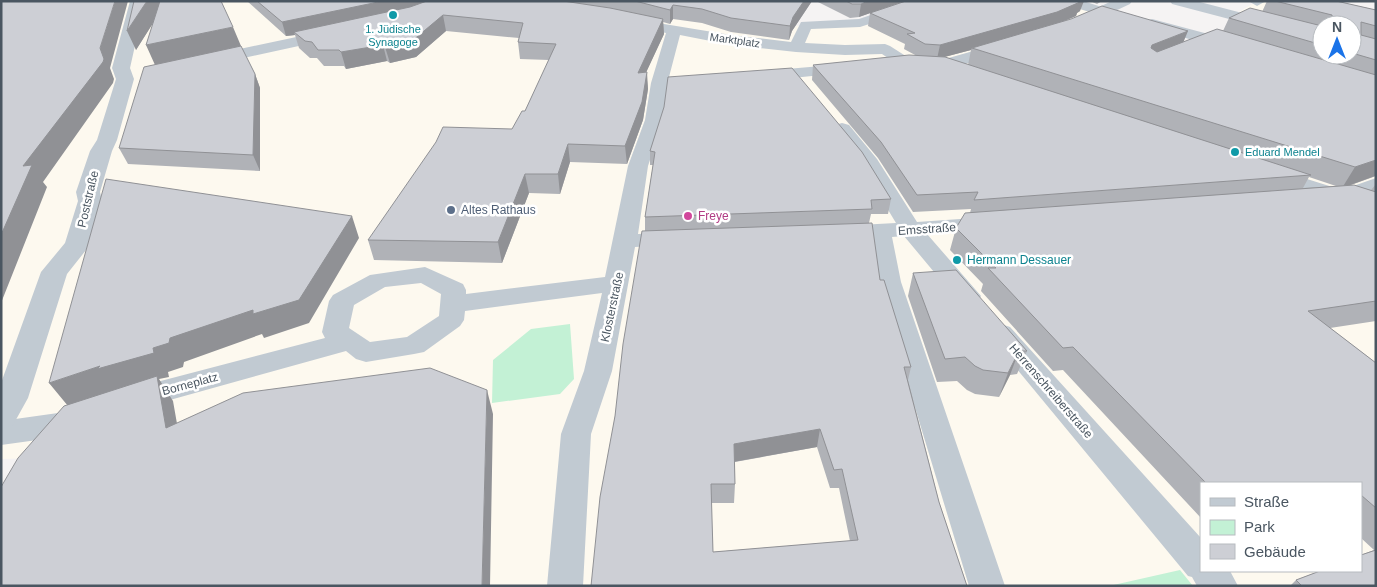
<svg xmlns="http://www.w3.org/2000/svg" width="1377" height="587" font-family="Helvetica,sans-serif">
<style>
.commercial{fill:#fdf9ef;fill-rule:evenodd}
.green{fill:#c3f1d5}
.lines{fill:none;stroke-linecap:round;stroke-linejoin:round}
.pedestrian{fill:#c1cad2;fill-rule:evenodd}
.minor{fill:#c1cad2;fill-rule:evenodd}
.wall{fill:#b0b2b7;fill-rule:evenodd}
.shaded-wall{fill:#909195}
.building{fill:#cdcfd5;stroke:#909195;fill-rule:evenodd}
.culture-dot{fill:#0f9aa8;stroke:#fff;stroke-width:2}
.service-dot{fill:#5c6f8a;stroke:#fff;stroke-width:2}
.hotel-dot{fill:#d1479c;stroke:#fff;stroke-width:2}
.labels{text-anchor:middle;stroke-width:5;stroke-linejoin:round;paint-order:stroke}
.far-culture-label{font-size:11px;fill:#0d838f;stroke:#fff}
.far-street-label{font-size:11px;fill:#4a5661;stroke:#fff}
.street-label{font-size:12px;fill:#4a5661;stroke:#fff}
.service-label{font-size:12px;fill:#4e5e75;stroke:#fff;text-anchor:start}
.hotel-label{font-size:12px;fill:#b23c85;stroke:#fff;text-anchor:start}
.culture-label{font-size:12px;fill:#0d838f;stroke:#fff;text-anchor:start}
</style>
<rect width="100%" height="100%" fill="#f5f3f3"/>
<path class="commercial" d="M33,1h653l72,20 41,5 260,-25 52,17 76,31 56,-26 -7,-9 21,-13h18l101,24v561h-1253l54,-131 -176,4v-441zM1322,25h30v30h-30zM1201,483h160v88h-160z"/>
<path class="green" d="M570,324l4,55 -14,15 -68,9 1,-43 38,-31z
M1180,570l13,16h-84z"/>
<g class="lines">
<path class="pedestrian" d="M912,1h21l-2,3 -71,23 -49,2 -6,14 40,2 40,-1 5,2 22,14 2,3 -2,3h-12l-18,-12 -37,1 -49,-3 -65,-7 -51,-10 -11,42h38l2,4 -2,4 -40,3 -4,32 -15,46 -10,68 37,-2 8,2 3,5 -3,5 -48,3 -23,124 -21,63 -8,152h-36l14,-152 23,-63 18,-78 -137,18 -1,9 -4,6 -36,26 -10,2 -48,8 -10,-3 -10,-8 -212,59 -10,-3 -5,-8 5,-8 10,-3 191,-50 -3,-6 7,-31 4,-6 37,-20 55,-8 38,17 3,6v4l139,-17 23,-111 17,-46 6,-37 15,-50 -13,-3 -2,-3 2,-3 5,-1 73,12 60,7 10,-20 58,-3zM421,283l20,11 -2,22 -32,21 -37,5 -21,-14 5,-23 31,-18z
M1061,1h22l25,8 2,3 -7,4 -40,-12z
M1266,1l-9,5 -7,-4 1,-1z
M845,64l6,2 2,3 -2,3 -88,9 -6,-2 -2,-3 2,-3 6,-2z
M842,123l7,2 28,34 40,63 72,-5 8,2 3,5 -3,5 -8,2 -62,3 54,62 -4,6 -9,2 -9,-2 -55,-66 -12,1 9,45 104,304h-36l-92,-304 -7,-44 -30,2 -8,-2 -3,-5 3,-5 8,-2 56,-3 -35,-58 -28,-36 2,-4z
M1272,168l70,22 34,-12v13l-14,6 14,6v14l-36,-13 -15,-1 -2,-6 -58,-19 -3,-4 3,-4z
M1001,324l9,3 191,211v33h29l8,15h-41l-5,-9 -4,-1 -196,-237 -4,-6 4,-6z
M79,407l11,3 4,8 -4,8 -31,11 -58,8v-24l57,-8z"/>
<path class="minor" d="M130,1h15l-15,67 4,11 -17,61 -5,11 -12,41 2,9 -12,44 -23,29 -39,124 -15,27 -12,3v-45l40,-111 24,-29 13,-42 -2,-9 14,-41 7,-11 19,-61 -4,-11z
M1112,1h20l-2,3 -47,22h-12l-2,-3 2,-3z
M1170,1h26l81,21 2,3 -2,3 -6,2 -99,-26z
M1152,19l90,24 2,4 -2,4 -6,1 -90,-25 -2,-3 2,-3z
M334,29l6,2 2,3 -2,3 -133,29 -6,-1 -3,-4 3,-4 6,-1z
M1005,42l6,1 2,4 -2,4 -67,19 -6,-1 -3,-4 3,-4z"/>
</g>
<path class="wall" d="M134,1l106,45 15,28 5,14v83l-132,-7 -9,-16 36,-84 -2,-41 -17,27z
M247,1h565l-20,30 -3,9 -58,-8 -29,-9 -29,-4 -3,5 -7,-2 1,12 -18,38 2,17 -5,31 -16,44 -57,-2 -10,32 -31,-1 -27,70 -128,-3 -6,-20 144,-111 13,-18 24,-51 -29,-1 -2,-17 1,-4 -73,-7 -30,26 -26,6 -3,-2 -41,8 -2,-3h-20l-7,-8h-7l-11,-10 -4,-13 -9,1z
M816,1h89l175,10 -3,2 -1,3 -11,5 119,21 39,-11 6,-13 33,-6 5,-11h69l40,9v166l-25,9 20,5 5,-6v137l-46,7 46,35v223h-86l6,-6 78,-30 -13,-12v-55h-160v35l-138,-148 -10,1 -72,-80 2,-7 -33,-34 6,-22 14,-15 1,-4 -58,3 -35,-54 -66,-78 1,-15 104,-9 -13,-7 1,-5 -37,-18 2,-13 -11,4 -9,1zM1322,25h30v30h-30zM971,50l-3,15 -24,-8zM1309,177l27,9 -33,2z
M1090,1h12l-5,3z
M664,107l227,92 -3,15h-17l-2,9 11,57 31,87 -3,13 31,122 28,84h-376l24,-170 30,-185v-14l8,-52h-3v-14zM817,447l13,41h9l11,53 -137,11 -2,-49h23l1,-19v-22z
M913,273l114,78 -10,23 -7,1 -11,22 -24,-3 -8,-4 -10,-9 -20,1 -29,-86z"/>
<path class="shaded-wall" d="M115,1h13l-18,67 4,11 -1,4 -70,99 4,5 -46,116v-68l22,-69 77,-118z
M147,1h20l-31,49 -9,-19z
M383,1h47l-4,3 -132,28 1,3 -9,1 -4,-14z
M804,1h8l-20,30 -3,9 1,-14 3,-9z
M868,1h37l-46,16 2,-13z
M1077,1h7l-4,10 -3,2 -1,3 -24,10 -80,22 -1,2 -34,9 3,-14z
M673,5v14l-3,5v-14z
M443,15l3,16 -30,26 -26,6 -5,-16z
M663,19l1,15 -26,56v-17z
M233,27l8,19 -86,19 -9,-20z
M1188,31l-7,17 -37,18 8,-21z
M383,45l4,16 -41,8 -5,-17z
M647,72l1,17 -5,31 -16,44 -2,-18z
M255,74l5,14v83l-7,-16z
M568,144l2,18 -10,32 -2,-20z
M1376,160l-1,16 -33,12 13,-21z
M525,174l4,19 -27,70 -4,-21z
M352,216l7,22 -50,85 -45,15 -2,-4 -78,28 -1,5 -15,5 1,5 -10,2 14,22 9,51 -114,-46 -19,-23 104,-35 17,-10z
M1019,351l-9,24 -11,22 9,-24z
M487,390l6,24 -3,172h-8z
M820,429l-3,18 -84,15 1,-18z"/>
<path class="building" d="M1,1h114l-15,47 4,11 -1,3 -80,104 9,-1 -31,70z
M134,1h13l-20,30z
M160,1h61l12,26 -87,18z
M257,1h126l-101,21z
M427,1h136l47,7 53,11 -25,54 9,-1 -5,30 -17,44 -57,-2 -10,30h-33l-27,68 -130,-2 68,-98 7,-15 69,2 10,-18h3l31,-67 -38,-2 5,-19 -80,-8 -31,26 -27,6 -2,-2 -42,7 -2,-2h-21l-6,-8 -7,-1 -11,-9 116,-25z
M635,1h169l-11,16 -3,9 -59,-8 -29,-9 -29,-4 -3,5z
M846,1h22l-7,3h-9z
M906,1h171l3,1 -23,10 -117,33 -15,-1 -18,-10 8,-1 -45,-20z
M1275,1h61l40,9v16l-15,-4v13l15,4v21l-24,-7v-28h-19l-1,-10z
M1102,6l86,25 -36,14 -1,3 6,4 60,-23 159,46v85l-21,7 -383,-119 99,-29z
M1250,8l72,18v19l-93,-27z
M241,46l14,28 -2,81 -134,-7 25,-81z
M909,55l36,2 366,118 -337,25 4,-8 -61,3 -36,-53 -68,-77z
M792,68l70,84 29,47 -20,1 1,9 -227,8 10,-65 -5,-1 14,-44 4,-30z
M106,179l246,37 -53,84 -46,14v-4l-83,28 -1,5 -16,5 1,5 -57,16 3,-3 -51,17z
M1354,185l22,7v109l-68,10 68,52v145l-15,-13v-12h-155l-133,-136 -10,1 -75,-80h8l-40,-40 9,-15z
M872,223l8,57h4l27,87h-7l35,135 28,84h-376l9,-89 15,-81 8,-72 19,-113zM820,429l14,41 8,-1 16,71 -145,12 -2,-68h24l-1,-40z
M956,270l71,81h-8l-11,22 -25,-3 -8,-4 -10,-9 -20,2 -32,-86z
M430,368l57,22 -5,196h-481v-99l17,-29 46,-52 93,-30 9,52 77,-35z
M1376,550v36h-74l-6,-6 24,-9h41v-16z"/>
<g class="culture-dot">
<circle cx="393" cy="15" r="5"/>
<circle cx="1235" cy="152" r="5"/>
<circle cx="957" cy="260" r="5"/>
</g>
<circle class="service-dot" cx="451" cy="210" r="5"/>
<circle class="hotel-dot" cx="688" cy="216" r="5"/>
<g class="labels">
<g class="far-culture-label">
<text x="393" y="33">1. Jüdische<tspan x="393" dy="13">Synagoge</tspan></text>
<text x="1245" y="156" text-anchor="start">Eduard Mendel</text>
</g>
<g class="far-street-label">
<text transform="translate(735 40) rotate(8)" y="4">Marktplatz</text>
</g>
<g class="street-label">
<text transform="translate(88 199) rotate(-77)" y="4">Poststraße</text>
<text transform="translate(927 229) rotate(-4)" y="4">Emsstraße</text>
<text transform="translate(612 307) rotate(-78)" y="4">Klosterstraße</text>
<text transform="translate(190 384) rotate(-15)" y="4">Borneplatz</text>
<text transform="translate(1051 391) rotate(49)" y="4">Herrenschreiberstraße</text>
</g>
<g class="service-label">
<text x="461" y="214">Altes Rathaus</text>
</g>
<g class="hotel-label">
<text x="698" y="220">Freye</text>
</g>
<g class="culture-label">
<text x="967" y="264">Hermann Dessauer</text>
</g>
</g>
<rect width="1377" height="587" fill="none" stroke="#4a5661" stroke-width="5"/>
<rect x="1200" y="482" width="162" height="90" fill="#ffffff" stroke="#b7bbc0"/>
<rect x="1210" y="498" width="25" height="8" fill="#c1cad2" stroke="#b7bbc0"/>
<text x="1244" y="507" font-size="15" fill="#4a5661">Straße</text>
<rect x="1210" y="520" width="25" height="15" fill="#c3f1d5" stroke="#b7bbc0"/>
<text x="1244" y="532" font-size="15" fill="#4a5661">Park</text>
<rect x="1210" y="544" width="25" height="15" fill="#cdcfd5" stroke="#b7bbc0"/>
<text x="1244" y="557" font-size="15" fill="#4a5661">Gebäude</text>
<g transform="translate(1337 40)"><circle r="24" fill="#ffffff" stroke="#b7bbc0"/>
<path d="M0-4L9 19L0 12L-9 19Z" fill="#1a73e8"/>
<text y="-8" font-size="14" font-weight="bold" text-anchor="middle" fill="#4a5661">N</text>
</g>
</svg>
